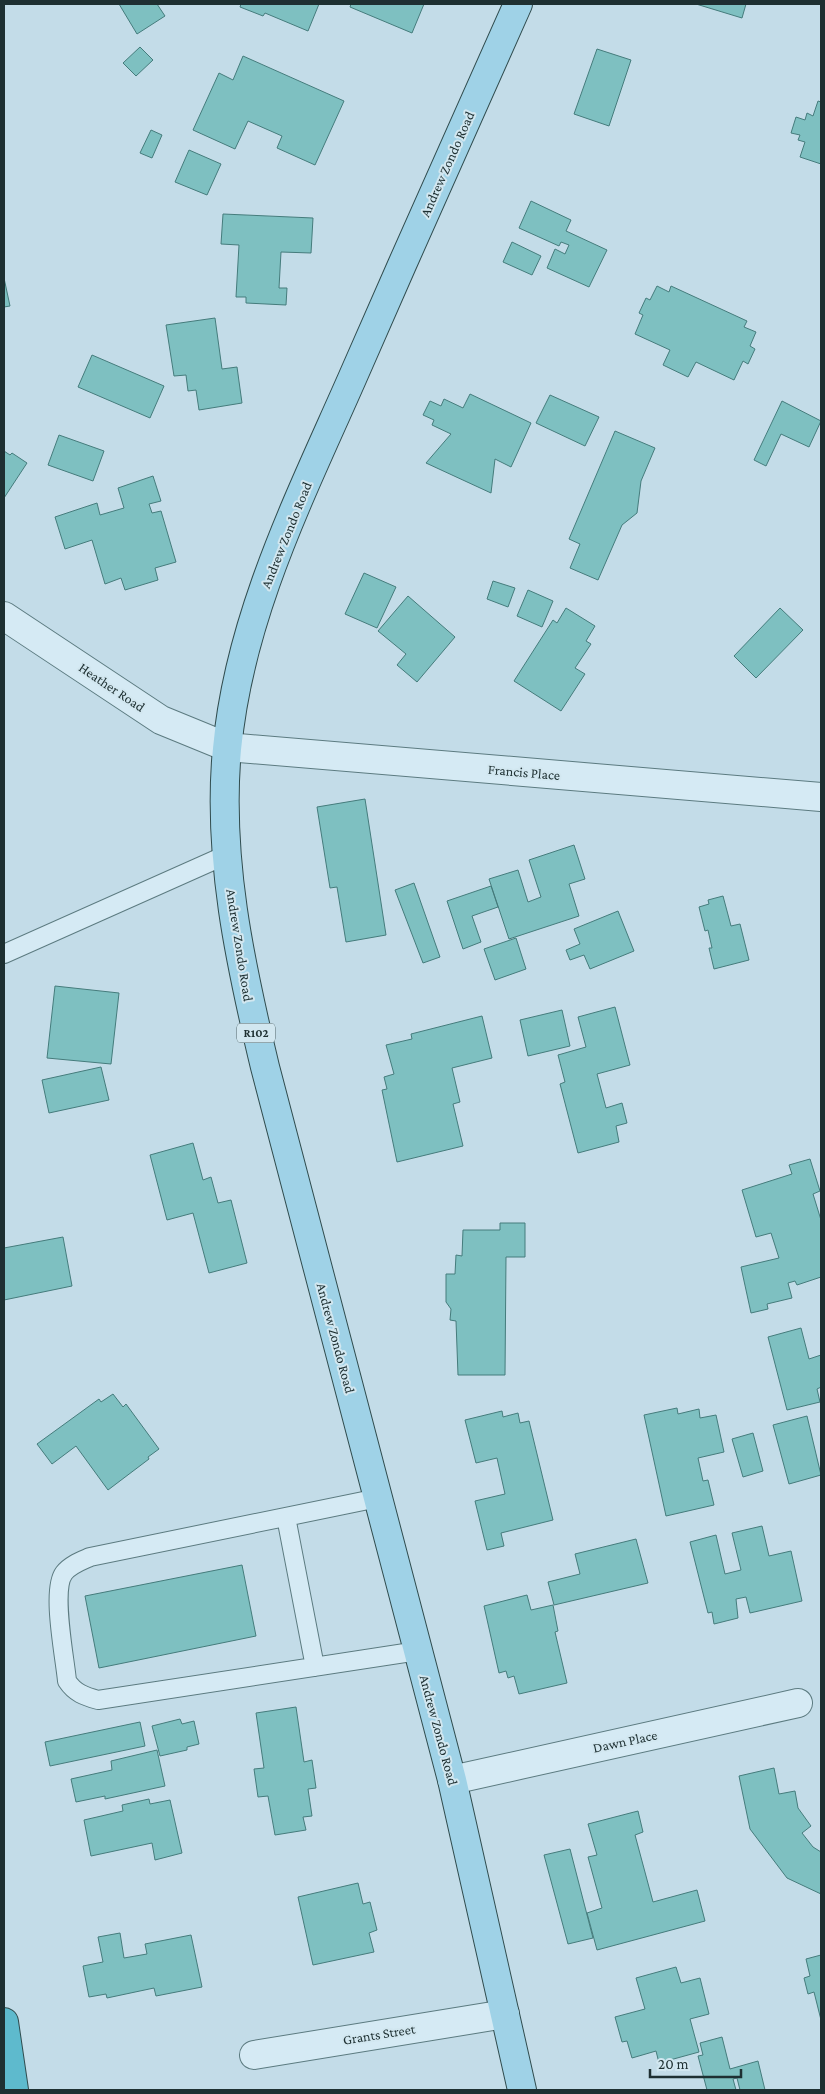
<svg xmlns="http://www.w3.org/2000/svg" width="825" height="2094" font-family="'Crimson Pro',serif">
<style>
.building{fill:#7ec0c1;stroke:#457c7c}
.lines{fill:none;stroke-linecap:round;stroke-linejoin:round}
.lane-casing{stroke:#5c7b80;stroke-width:20}
.street-casing{stroke:#5c7b80;stroke-width:30}
.primary-casing{stroke:#304c4e;stroke-width:30}
.highway-casing{stroke:#304c4e;stroke-width:30}
.lane{stroke:#d5eaf4;stroke-width:18}
.street{stroke:#d5eaf4;stroke-width:28}
.primary{stroke:#9fd2e7;stroke-width:28}
.highway{stroke:#5ebacd;stroke-width:28}
.labels{text-anchor:middle;stroke-width:4;stroke-linejoin:round;paint-order:stroke}
.shield{fill:#d2e7f0;stroke:#54676b;stroke-width:1}
.shield-label{font-size:12px;font-weight:bold;fill:#1e3032}
.street-label{font-size:14px;fill:#1e3032;stroke:#d2e7f0}
</style>
<rect width="100%" height="100%" fill="#c3dce8"/>
<path class="building" d="M119,4h38l8,12 -28,18z
M241,4h78l-11,27 -43,-18 -2,3 -23,-9z
M351,4h73l-12,29 -62,-26z
M696,4h50l-4,14z
M140,47l13,13 -17,16 -13,-13z
M597,49l34,11 -22,66 -35,-12z
M243,56l101,45 -29,64 -38,-17 5,-12 -34,-15 -13,28 -42,-19 26,-57 14,7z
M818,101l3,1v62l-21,-7 5,-15 -7,-2 2,-5 -9,-2 5,-16 9,3 2,-7 6,3z
M151,130l11,5 -10,23 -12,-5z
M189,150l32,14 -14,31 -32,-13z
M531,201l40,19 -5,11 41,19 -18,37 -42,-19 8,-19 10,5 4,-9 -8,-3 -2,4 -40,-18z
M223,214l90,4 -2,35 -30,-1 -2,36h8l-1,17 -40,-2v-6h-10l3,-52 -18,-1z
M512,242l29,14 -9,19 -29,-13z
M4,278l6,28 -6,1z
M657,286l12,6 2,-6 76,35 -3,6 12,5 -6,14 5,3 -7,15 -5,-3 -9,19 -38,-18 -8,15 -25,-12 7,-15 -35,-16 8,-19 -4,-2 7,-15 4,2z
M215,318l7,51 15,-2 5,36 -43,7 -3,-20 -8,1 -2,-16 -12,1 -8,-51z
M92,355l72,31 -14,32 -72,-31z
M470,394l61,29 -20,44 -16,-8 -4,34 -65,-30 25,-29 -19,-9 2,-5 -11,-5 7,-14 11,5 3,-7 19,9z
M550,395l49,22 -14,29 -49,-23z
M782,401l39,20 -12,26 -28,-13 -15,32 -12,-6z
M615,431l40,17 -14,33 -4,32 -15,12 -24,55 -28,-12 10,-24 -11,-5z
M59,435l45,16 -11,30 -45,-16z
M4,451l6,4 2,-2 15,10 -23,35z
M153,476l8,25 -12,3 3,9 9,-2 15,51 -21,6 3,12 -33,10 -4,-12 -16,6 -13,-44 -27,9 -10,-32 42,-14 3,12 24,-7 -6,-20z
M364,573l32,14 -19,41 -32,-14z
M493,581l22,7 -7,19 -21,-8z
M528,590l25,11 -11,26 -25,-11z
M408,596l47,41 -38,45 -20,-17 9,-11 -28,-23z
M566,608l29,18 -9,15 5,3 -16,24 10,6 -24,37 -47,-30 39,-61 4,3z
M780,608l23,22 -47,48 -22,-22z
M365,799l21,136 -40,7 -9,-55 -7,1 -13,-81z
M574,845l11,34 -16,5 10,32 -70,23 -20,-60 29,-9 10,32 13,-5 -12,-37z
M414,883l26,74 -17,6 -28,-73z
M491,886l7,21 -26,9 9,26 -18,7 -16,-48z
M723,896l8,30 9,-2 9,36 -35,9 -5,-21h3l-4,-18 -3,1 -6,-24 10,-3 -1,-4z
M618,911l16,40 -44,18 -6,-14 -14,5 -4,-10 14,-6 -6,-15z
M516,938l10,31 -31,11 -11,-31z
M55,986l64,7 -8,71 -64,-6z
M615,1007l15,58 -33,9 9,34 16,-5 5,20 -11,3 3,16 -41,11 -18,-69 5,-2 -7,-27 28,-8 -8,-30z
M562,1010l8,36 -42,10 -8,-36z
M482,1016l10,42 -40,10 8,34 -7,2 10,42 -66,16 -15,-72 5,-1 -3,-12 10,-3 -8,-29 26,-6 -1,-5z
M101,1067l8,33 -60,13 -7,-33z
M193,1143l10,37 8,-3 7,26 13,-3 16,63 -38,10 -16,-60 -26,7 -17,-65z
M810,1159l10,32 -7,3 8,26v57l-24,8 -2,-4 -7,2 4,15 -25,6 1,5 -17,4 -10,-46 38,-9 -8,-25 -15,4 -14,-47 50,-16 -3,-9z
M500,1223h25v34h-19l-1,118h-47l-2,-54 -6,-1 1,-11 -5,-7v-28h9l1,-19 6,1 1,-26h37z
M63,1237l9,49 -68,14v-52z
M801,1328l8,31 12,-4v32l-4,2 3,13 -33,8 -19,-73z
M113,1394l10,13 3,-3 33,45 -11,8 1,2 -41,31 -32,-44 -24,18 -15,-20 62,-45 2,3z
M677,1408l1,6 21,-5 1,9 16,-3 8,37 -26,6 5,23 5,-1 6,25 -48,11 -22,-101z
M502,1411l1,6 15,-4 2,10 9,-2 24,99 -52,13 3,13 -17,4 -12,-49 30,-7 -8,-36 -21,5 -11,-43z
M807,1416l14,59 -32,9 -16,-59z
M753,1433l10,38 -20,6 -11,-38z
M762,1526l7,30 22,-5 11,50 -52,12 -4,-16 -10,2 2,19 -24,6 -2,-12 -4,1 -18,-71 26,-7 9,39 16,-4 -9,-37z
M636,1539l12,44 -94,22 -6,-23 32,-8 -5,-20z
M242,1565l14,71 -157,32 -14,-72z
M527,1595l4,15 22,-5 5,26 -3,1 12,51 -48,11 -5,-18 -6,2 -2,-7 -7,2 -15,-67z
M296,1707l8,55 8,-2 4,28 -8,1 4,27 -9,1 3,13 -31,5 -7,-39 -10,1 -4,-28 10,-1 -8,-55z
M180,1719l2,5 12,-3 5,23 -12,3v3l-27,6 -8,-30z
M140,1722l5,24 -95,20 -5,-24z
M157,1750l8,36 -60,13v-3l-29,6 -5,-23 41,-9 -1,-9z
M774,1768l5,26 16,-3 3,17 13,18 -9,7 11,14 8,5v42l-34,-16 -37,-49 -11,-53z
M149,1799l1,5 20,-4 12,53 -27,7 -3,-17 -61,13 -7,-36 39,-9 -1,-6z
M638,1811l5,21 -8,3 18,67 44,-12 8,31 -108,29 -10,-37 15,-5 -14,-51 9,-2 -9,-31z
M570,1849l23,89 -25,6 -24,-89z
M358,1883l5,21 7,-2 7,28 -8,3 5,19 -61,13 -15,-68z
M120,1933l4,25 23,-4 -2,-10 46,-9 11,52 -46,9 -2,-8 -47,10 -1,-4 -17,3 -6,-31 20,-4 -5,-25z
M821,1955v65l-7,-28 -6,2 -4,-16 6,-2 -4,-17z
M676,1967l5,16 19,-5 9,36 -19,5 9,33 -40,11 -3,-12 -24,7 -5,-17 -5,1 -7,-25 30,-8 -9,-31z
M722,2037l8,32 28,-8 7,29h-25l-3,-12 -4,1 3,11h-29l-9,-34 5,-1 -3,-12z"/>
<g class="lines">
<g class="lane-casing">
<path id="lane" d="M4,954l222,-99
M378,1498l-288,59c-9,4 -20,8 -26,16 -13,17 1,85 3,108 8,12 17,15 31,19l320,-49
M286,1517l29,150"/>
</g>
<g class="street-casing">
<path id="street" d="M4,616l157,104 66,27 594,50
M452,1780l346,-77
M254,2055l251,-41"/>
</g>
<g class="primary-casing">
<path id="primary" d="M518,4c-56,125 -112,251 -167,377 -52,118 -112,237 -124,368 -10,108 13,214 38,318l187,713 70,310"/>
</g>
<g class="highway-casing">
<path id="highway" d="M4,2022l10,68"/>
</g>
<use href="#lane" class="lane"/>
<use href="#street" class="street"/>
<use href="#primary" class="primary"/>
<use href="#highway" class="highway"/>
</g>
<g class="labels">
<rect class="shield" x="237" y="1023.5" width="38" height="19" rx="4"/>
<g class="shield-label">
<text x="256" y="1037">R102</text>
</g>
<g class="street-label">
<text transform="translate(447 164) rotate(-66)" y="5">Andrew Zondo Road</text>
<text transform="translate(286 535) rotate(-68)" y="5">Andrew Zondo Road</text>
<text transform="translate(112 687) rotate(34)" y="5">Heather Road</text>
<text transform="translate(524 772) rotate(5)" y="5">Francis Place</text>
<text transform="translate(240 945) rotate(81)" y="5">Andrew Zondo Road</text>
<text transform="translate(336 1338) rotate(75)" y="5">Andrew Zondo Road</text>
<text transform="translate(439 1730) rotate(75)" y="5">Andrew Zondo Road</text>
<text transform="translate(625 1741) rotate(-12)" y="5">Dawn Place</text>
<text transform="translate(379 2034) rotate(-9)" y="5">Grants Street</text>
</g>
</g>
<rect width="825" height="2094" fill="none" stroke="#1e3032" stroke-width="10"/>
<path d="M650 2069v8h91v-8" fill="none" stroke="#1e3032" stroke-width="2.5"/>
<text x="658" y="2069" font-size="15" fill="#1e3032" stroke="#d2e7f0" stroke-width="4" paint-order="stroke">20 m</text>
</svg>
